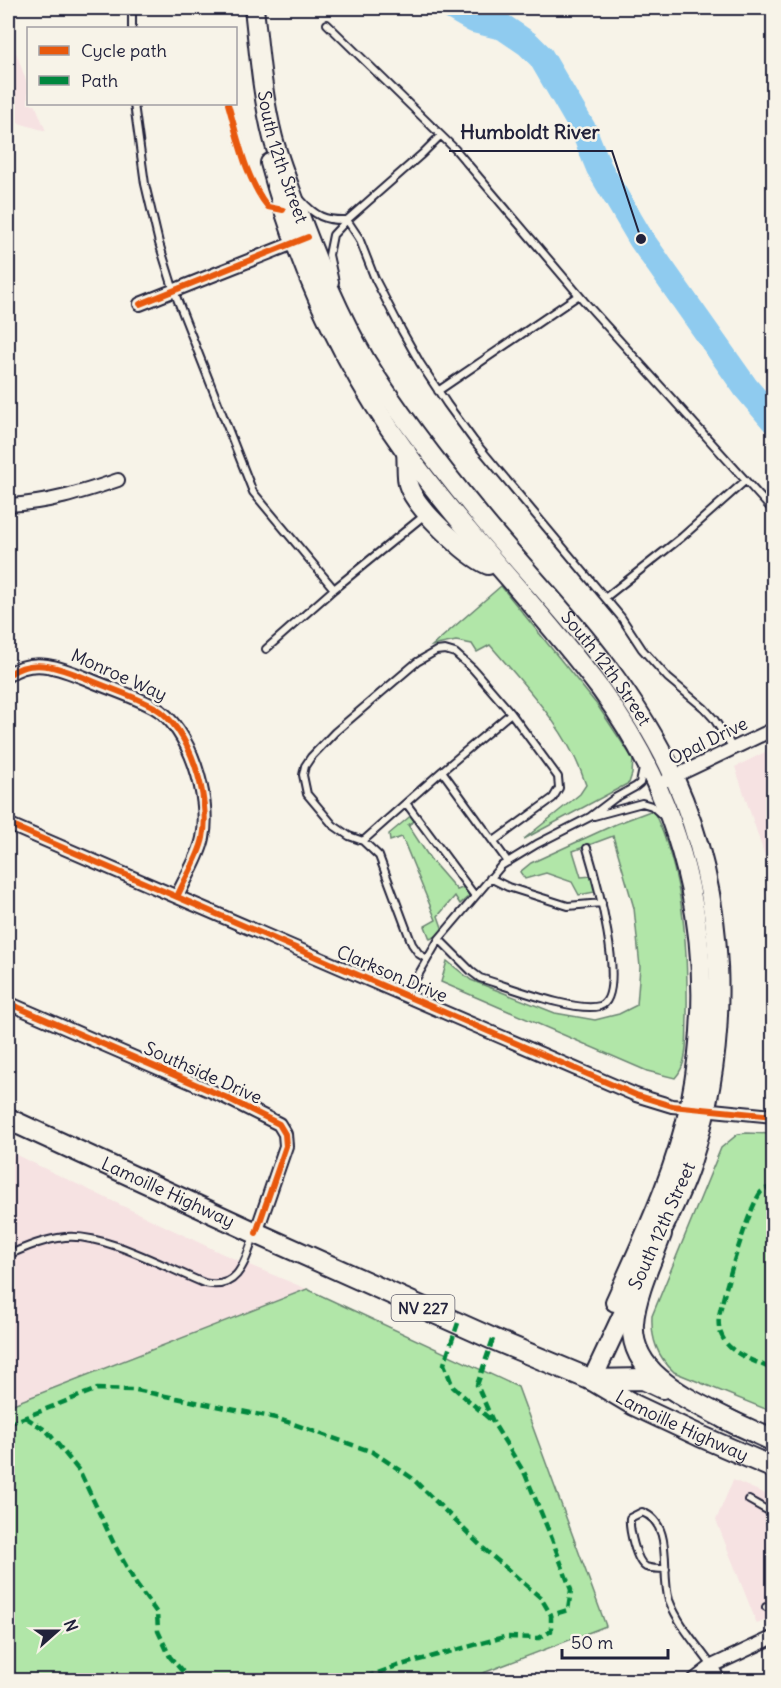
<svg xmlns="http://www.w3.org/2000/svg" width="781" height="1688" font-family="Delius,sans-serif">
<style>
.built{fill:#f6e2e2}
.green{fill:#b1e6a8;stroke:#6a8472;stroke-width:1.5}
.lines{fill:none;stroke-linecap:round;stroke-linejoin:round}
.river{stroke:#8fcbef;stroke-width:26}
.service-casing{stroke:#22223b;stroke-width:10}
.minor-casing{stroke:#22223b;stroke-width:16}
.secondary-casing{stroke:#22223b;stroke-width:22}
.primary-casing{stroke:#22223b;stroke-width:24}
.service{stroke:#f7f3e8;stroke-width:6}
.minor{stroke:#f7f3e8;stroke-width:12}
.secondary{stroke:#f7f3e8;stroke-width:18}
.primary{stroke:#f7f3e8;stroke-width:20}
.quiet{stroke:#00873e;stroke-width:4.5;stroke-dasharray:9 4.5;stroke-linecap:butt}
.cycleway-casing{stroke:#f7f3e8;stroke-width:10}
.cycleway{stroke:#e8590c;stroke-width:6}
.labels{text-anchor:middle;stroke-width:5;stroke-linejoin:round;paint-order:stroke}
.shield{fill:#f7f3e8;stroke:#62616f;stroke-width:1.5}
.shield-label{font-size:16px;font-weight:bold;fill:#22223b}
.street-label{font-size:18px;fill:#22223b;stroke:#f7f3e8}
.leader{fill:none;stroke:#22223b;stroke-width:2}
.callout-dot{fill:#22223b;stroke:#f7f3e8;stroke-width:2}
.callout-label{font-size:20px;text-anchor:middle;font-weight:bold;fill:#22223b;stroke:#f7f3e8;stroke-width:5;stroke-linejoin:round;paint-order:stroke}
</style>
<rect width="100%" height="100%" fill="#f7f3e8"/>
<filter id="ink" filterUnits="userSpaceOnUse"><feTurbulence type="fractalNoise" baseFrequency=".0167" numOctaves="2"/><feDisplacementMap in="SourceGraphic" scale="12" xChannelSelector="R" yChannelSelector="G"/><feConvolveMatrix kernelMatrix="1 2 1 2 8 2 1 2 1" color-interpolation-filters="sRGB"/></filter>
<g filter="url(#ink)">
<path class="built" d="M8,30l20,56v18h7l11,27 -38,-11z
M773,748v132l-38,-113z
M8,1151l215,103 84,35 -299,117z
M733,1480l40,17v120l-16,7 -41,-104z"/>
<path class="green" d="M501,586l97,120 35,53 -1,15 -3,9 -105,56 56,-45 6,-9c-17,-54 -60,-98 -96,-140l-13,7 -5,-8 -16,-3 -24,5z
M653,810c31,63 35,137 34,207 -1,19 2,47 -12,61l-28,-7 -206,-89 6,-21 24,19 84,33 40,7 24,-6 18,-9 3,-38 -6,-59 -21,-72 -40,15 8,26 11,-1 8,15 -21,4 -7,-13 -26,-9 -21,6 -5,-7 11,-9 85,-39z
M414,813l4,6 -10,6 23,35 26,30 8,-3 4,9 -9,8 -5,-8 -17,20 6,17 -14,6 -5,-13 11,-6 -34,-83 -12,4 -1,-7z
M747,1133l26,1v278l-99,-40c-17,-16 -23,-33 -22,-56l69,-168 17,-14z
M307,1289l211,98 88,239 -141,54h-457v-274z"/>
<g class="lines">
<path class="river" d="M453,8l21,12 29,7 25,17 13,13 42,72 16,39 42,71 105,149 28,33"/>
<g class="service-casing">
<path id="service" d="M132,8v20
M327,24l128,125 129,152 190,211
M134,104l11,80 14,59 15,48 79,201 81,97
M301,200c14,16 24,21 46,20
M347,220l12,18 16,41 27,52 18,32 27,41 27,37 147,176 21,32 26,29 36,30 10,11 19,29
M335,282l-6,-27 4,-20 14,-15 75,-66 18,-18
M438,391l141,-96
M605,598l77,-61 63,-56
M266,649l68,-60 92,-75
M442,771l66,91
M406,803l69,93
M594,816l48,-13 10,3 10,9
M363,841l79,-70 69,-58
M490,878l18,9 60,19 34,-3
M439,939l33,33 8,6c28,8 94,35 120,28 30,-9 -6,-135 -13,-158
M427,959l-8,-5 -7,-10 -33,-88 -16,-15 -14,-5 -16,-11 -26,-31 -4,-19 2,-9 6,-9 24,-25 82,-70 19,-11 9,-1 10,3 18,16 38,44 47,64 1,11 -6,10 -59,43
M406,996l33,-57 62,-73 36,-22 53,-27 25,-19 20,-11 5,-4 3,-14
M8,1255c18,-8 37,-16 57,-18 39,-4 102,31 139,46 34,8 41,-21 50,-47
M749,1500l25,14
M666,1569c-6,0 -14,0 -20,-2 -10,-5 -17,-38 -16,-49l12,-6c33,12 18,62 27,88 9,24 28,45 43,66
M766,1607l8,-3"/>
</g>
<g class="minor-casing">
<path id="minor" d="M140,304l161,-64
M8,505c40,-2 72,-12 110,-25
M8,675c26,-19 55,-6 82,5 21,9 44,16 64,27 36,20 57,92 49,131 -4,20 -18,40 -26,59
M667,780l107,-51
M8,824l628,271 36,11 102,10
M8,1003l217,94 54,27 6,10 1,12 -30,87
M712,1666l6,14
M694,1680l18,-14 62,-29"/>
</g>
<g class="secondary-casing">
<g id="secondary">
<path id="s1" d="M254,8c5,43 8,87 19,130 7,26 18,52 27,78 19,50 39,99 66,145 34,55 74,106 115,156 41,50 86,96 125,148 26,35 51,73 68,112 54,121 58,261 17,386 -9,29 -23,55 -36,82"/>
<path d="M270,163c28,104 73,202 136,289 60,83 134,156 195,238 89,121 119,268 89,414 -15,70 -46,133 -75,198"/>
<path d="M406,451c1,9 0,27 2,33 6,23 59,72 80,81"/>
<path d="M592,1380l44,-94"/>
</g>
</g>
<g class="primary-casing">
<g id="primary">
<path id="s2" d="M8,1119l248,114 237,106 99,41 42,25 66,31 74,32"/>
<path d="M661,1234c-10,27 -26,61 -28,89 -4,55 63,79 103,101"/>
<path d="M592,1380l51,-1 19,9"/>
<path d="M724,1418l50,23"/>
</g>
</g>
<use href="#service" class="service"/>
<use href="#minor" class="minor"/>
<use href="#secondary" class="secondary"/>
<use href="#primary" class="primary"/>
<path class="quiet" d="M774,1186c-5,1 -9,3 -13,6 -12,14 -38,103 -42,124 -1,8 0,15 4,22 8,17 35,24 51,32
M458,1323l-14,41 9,23 39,34
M493,1339l-16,46 17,39 31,50 27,65 19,51 -3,20 -17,5
M25,1417l22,14 33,41 34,72 22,40 21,29 1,18 12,26 20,23
M8,1424l89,-35 39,1 140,28 97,34 39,26 72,71 57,49 10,17v16l-12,7 -35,-1 -107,29 -39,14"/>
<g class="cycleway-casing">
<path id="cycleway" d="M228,104c10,34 17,74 40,103l15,3
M140,304l168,-67
M8,675c26,-19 55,-6 82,5 21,9 44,16 64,27 36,20 57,92 49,131 -4,20 -18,40 -26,59
M8,824l628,271 36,11 102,10
M8,1003l217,94 54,27 6,10 1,12 -30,87"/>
</g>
<use href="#cycleway" class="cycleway"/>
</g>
</g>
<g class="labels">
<rect class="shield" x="391.5" y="1295" width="63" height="26" rx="4.5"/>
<g class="shield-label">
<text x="423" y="1314">NV 227</text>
</g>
<g class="street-label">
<text dy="6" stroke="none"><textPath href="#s1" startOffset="152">South 12th Street</textPath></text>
<text dy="6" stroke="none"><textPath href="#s1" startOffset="764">South 12th Street</textPath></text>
<text transform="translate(119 675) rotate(24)" y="6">Monroe Way</text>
<text transform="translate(708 741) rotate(-26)" y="6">Opal Drive</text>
<text transform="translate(392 974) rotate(23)" y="6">Clarkson Drive</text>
<text transform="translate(203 1073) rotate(24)" y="6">Southside Drive</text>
<text dy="6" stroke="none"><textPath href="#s2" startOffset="176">Lamoille Highway</textPath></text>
<text transform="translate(662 1226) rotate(-66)" y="6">South 12th Street</text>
<text dy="6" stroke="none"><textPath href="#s2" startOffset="741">Lamoille Highway</textPath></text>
</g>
</g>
<path class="leader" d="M641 239L612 151H449"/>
<circle class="callout-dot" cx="641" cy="239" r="6"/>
<g class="callout-label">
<text x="530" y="139">Humboldt River</text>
</g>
<rect width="781" height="1688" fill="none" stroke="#f7f3e8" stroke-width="30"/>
<rect x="15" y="15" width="751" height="1658" fill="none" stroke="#22223b" stroke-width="2" filter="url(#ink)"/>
<rect x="27" y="27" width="210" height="78" fill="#f7f3e8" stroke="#a29fa3" stroke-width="1.5"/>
<rect x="39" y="46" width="30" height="9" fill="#e8590c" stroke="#a29fa3" stroke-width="1.5"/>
<text x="81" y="57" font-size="18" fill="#22223b">Cycle path</text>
<rect x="39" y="76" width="30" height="9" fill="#00873e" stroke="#a29fa3" stroke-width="1.5"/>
<text x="81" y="87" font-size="18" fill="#22223b">Path</text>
<g transform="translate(57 1631) rotate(69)" stroke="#f7f3e8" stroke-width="4.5" paint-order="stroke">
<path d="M0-4.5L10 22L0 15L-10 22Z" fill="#22223b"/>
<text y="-9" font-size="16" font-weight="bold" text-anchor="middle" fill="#22223b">N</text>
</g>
<path d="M562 1649v9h106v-9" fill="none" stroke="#22223b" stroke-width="3"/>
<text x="571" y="1649" font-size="18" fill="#22223b" stroke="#f7f3e8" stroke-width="4.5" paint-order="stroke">50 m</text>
</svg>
